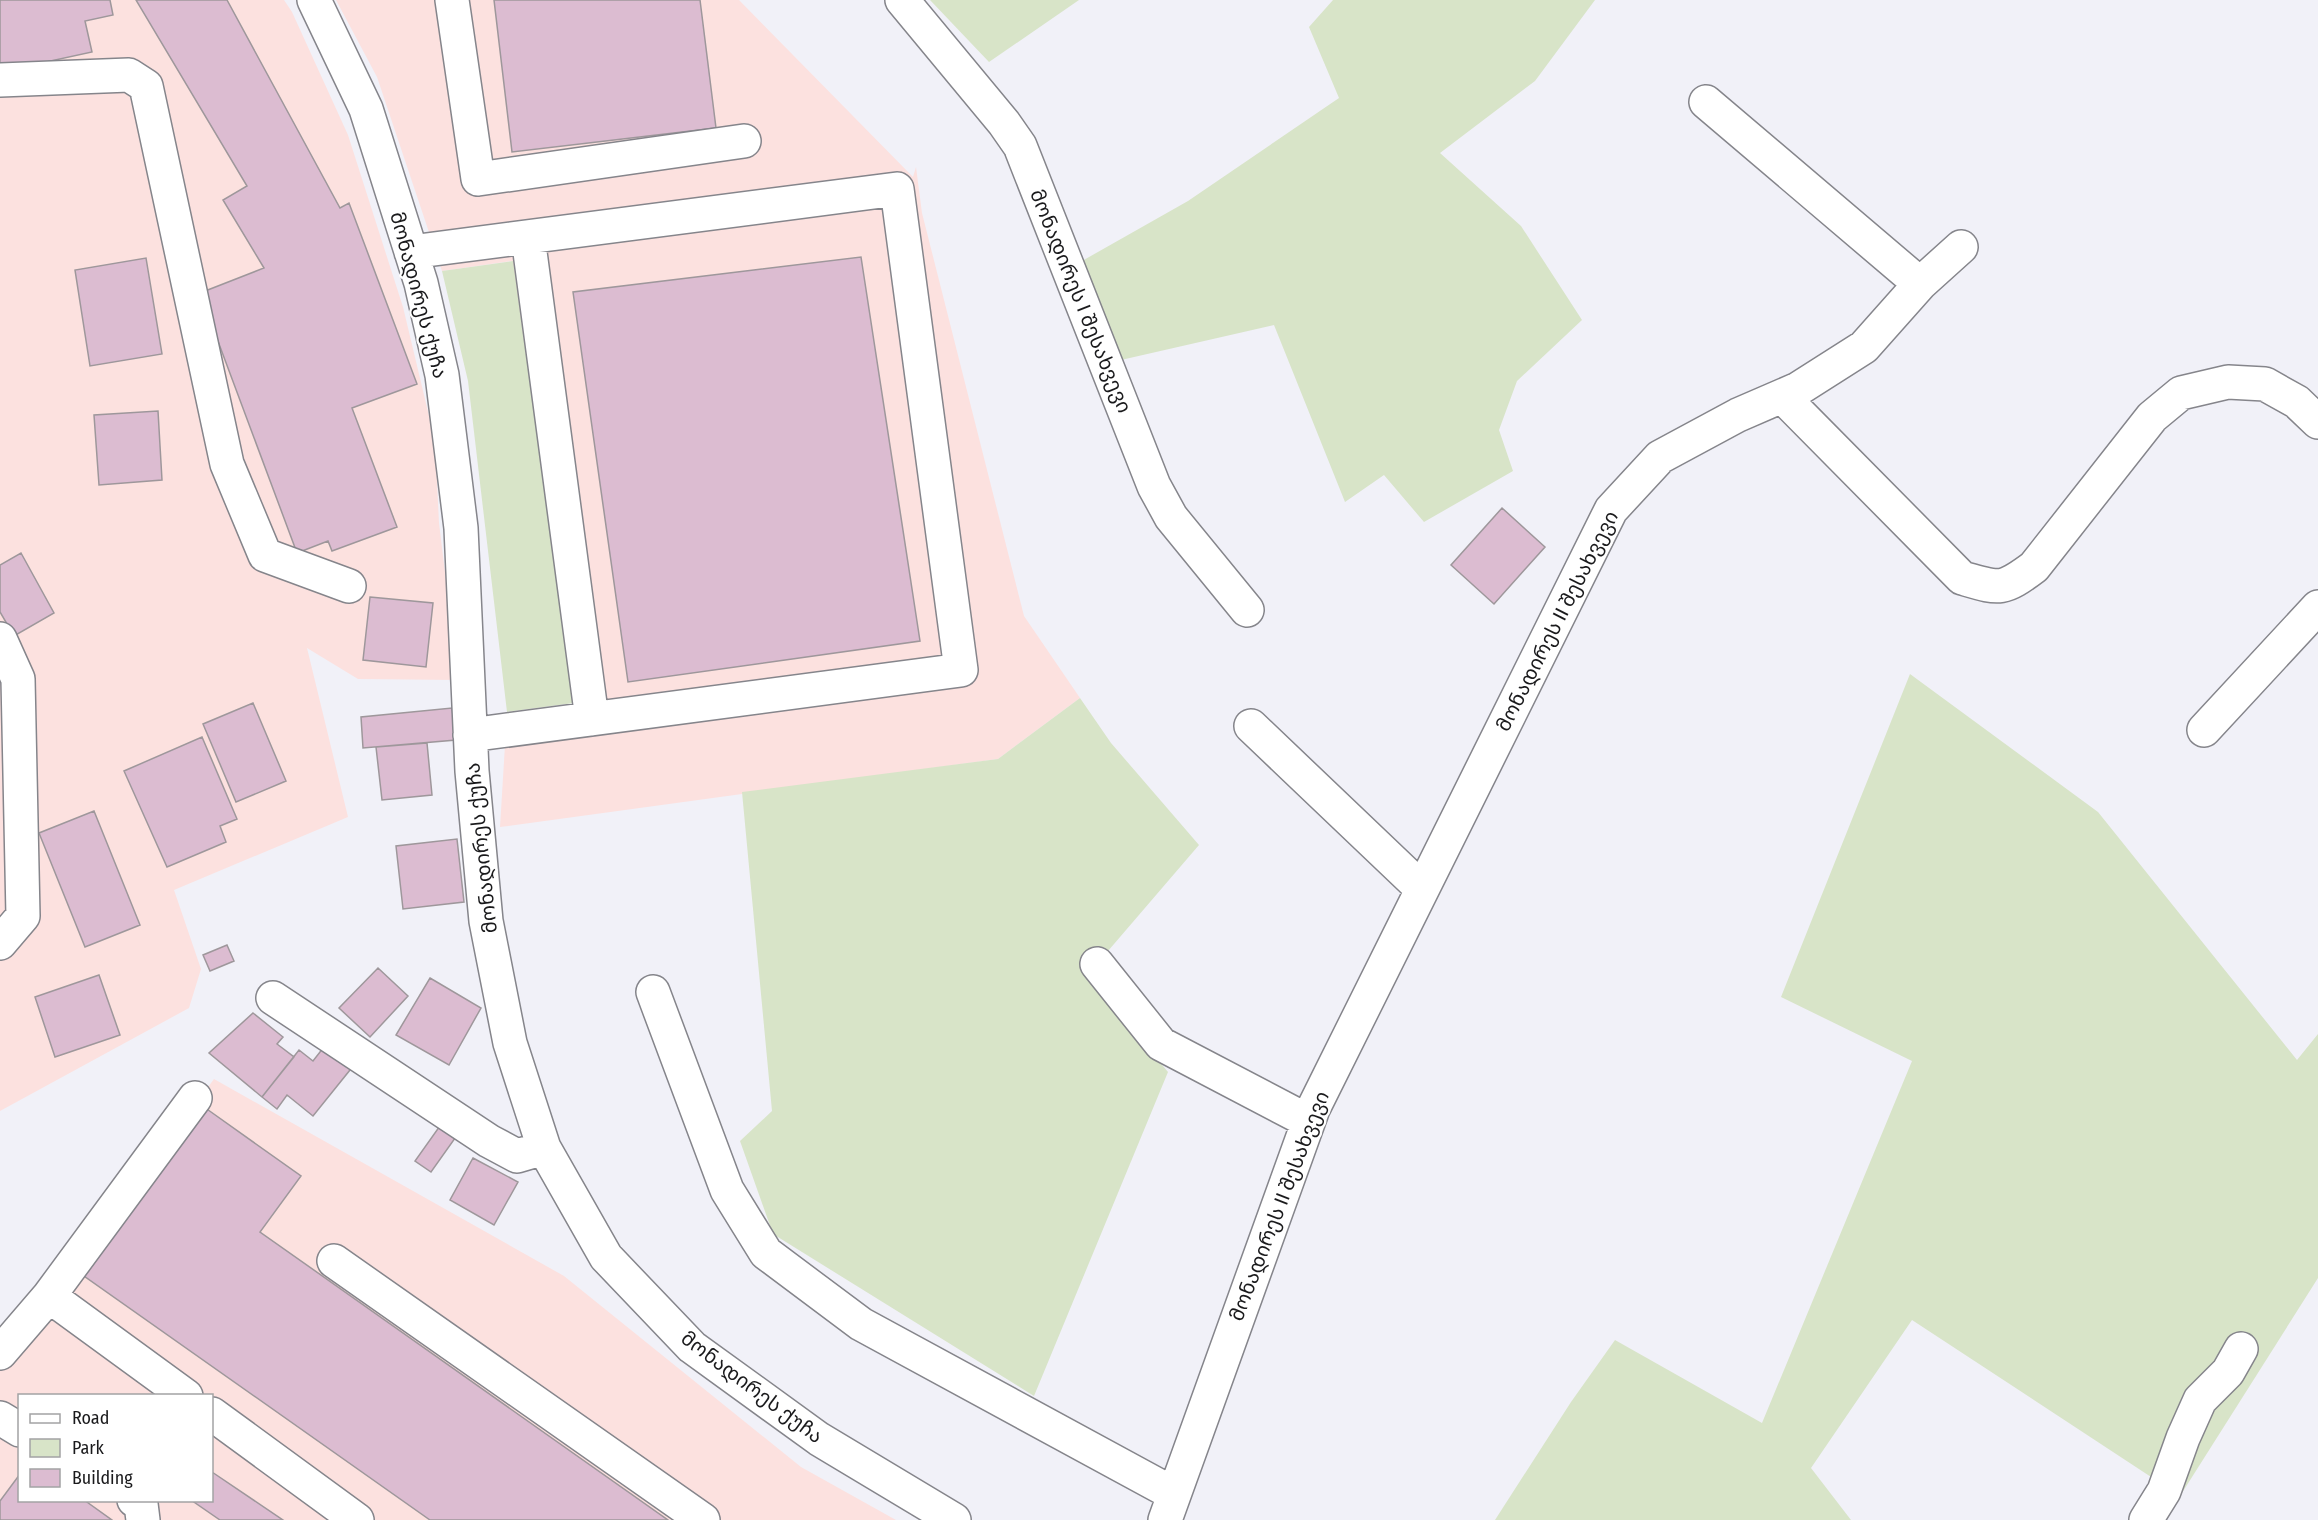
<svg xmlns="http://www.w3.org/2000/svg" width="2318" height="1520" font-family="'Fira Sans Condensed','Noto Sans Georgian',sans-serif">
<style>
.industrial{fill:#fce1df;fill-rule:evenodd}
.green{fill:#d8e4c8}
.building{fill:#dcbcd1;stroke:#9e979b;stroke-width:1.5}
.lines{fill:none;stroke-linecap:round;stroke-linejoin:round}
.minor-casing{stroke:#85858b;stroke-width:36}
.minor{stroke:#fff;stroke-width:33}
.labels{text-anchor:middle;stroke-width:4.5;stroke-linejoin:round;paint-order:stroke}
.street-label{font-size:20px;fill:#1a1a1c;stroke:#fff}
</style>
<rect width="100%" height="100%" fill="#f1f1f8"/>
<path class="industrial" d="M0,0h284l8,12 56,123 55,172 32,134 4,82 19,157 -100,-1 -51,-31 41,169 -174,73 27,79 -12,39 -189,103z
M336,0h403l174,177 3,-10 6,46 102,403 56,82 -82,61 -498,68 7,-115 67,-8 -62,-443 -70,10 -65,-194z
M214,1079l350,197 237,191 95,53h-896v-151zM20,1396h192v104h-192z"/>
<path class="green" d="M930,0h149l-90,62z
M1333,0h262l-60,81 -95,72 81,73 61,94 -65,61 -18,49 14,41 -89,51 -40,-47 -39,27 -71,-177 -153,35 -39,-99 106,-60 151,-103 -30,-71z
M513,261l61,442 -67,9 -39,-331 -26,-110z
M1910,674l188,138 199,248 21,-26v244l-138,218 -268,-176 -101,148 40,52h-356l76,-118 44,-62 147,83 150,-362 -131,-64z
M1080,698l31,45 88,102 -91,106 -25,20 85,101 -134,324 -261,-162 -33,-93 32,-30 -30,-319 256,-33z"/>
<path class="building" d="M0,0h110l3,15 -28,6 7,31 -92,20z
M136,0h91l113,208 9,-5 68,181 -65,24 45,119 -65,24 -4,-10 -31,12 -97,-260 64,-25 -41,-68 24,-14z
M494,0h206l16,128 -204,24z
M861,257l59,384 -292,41 -55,-390z
M146,258l16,96 -72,12 -15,-96z
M158,411l4,69 -63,5 -5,-70z
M1502,508l43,39 -51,57 -43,-39z
M21,553l33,60 -40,23 -14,-24v-47z
M370,597l63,6 -7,64 -63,-7z
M253,703l33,78 -50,21 -33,-78z
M452,708l4,32 -93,8 -2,-31z
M202,737l35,82 -17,7 6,16 -59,25 -43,-96z
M427,743l5,52 -50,5 -6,-53z
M94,811l46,114 -55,22 -46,-114z
M457,839l7,63 -61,7 -7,-63z
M227,945l7,16 -24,10 -7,-16z
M378,968l30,28 -38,41 -31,-29z
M99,975l21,60 -65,22 -20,-60z
M430,978l51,30 -32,57 -53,-30z
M253,1013l30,24 -6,7 17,13 -32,40 -53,-44z
M327,1043l27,22 -41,51 -26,-21 -10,14 -15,-12 37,-47 14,11z
M204,1107l97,69 -41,56 408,288h-238l-346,-244z
M442,1123l16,11 -27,38 -16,-11z
M473,1158l45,24 -24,43 -44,-25z
M212,1472l71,48h-63l-29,-20h21z
M20,1474v26h64l28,20h-112v-19z"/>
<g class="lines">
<g class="minor-casing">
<path id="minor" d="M314,0l52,109 55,174 21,92 19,153 11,243 14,150 24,122 34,105 62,109 86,90 127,92 135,81
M452,0l26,179 266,-38
M902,0l102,123 16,23 134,340 17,31 76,93
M0,80l129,-5 17,11 81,378 38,91 84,31
M1706,102l214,182
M528,237l64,482
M411,252l486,-63 64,481 -491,65
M1782,396l180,182c38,11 40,13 72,-11l118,-150 29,-24 47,-11 37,2 32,18 21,20
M0,639l18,40 5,237 -23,27
M1251,726l171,163
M2204,730l114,-123
M1097,964l64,80 147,77
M653,992l74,198 39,63 95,71 313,170
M273,998l216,143 28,15 27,-8
M334,1261l369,259
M49,1296l137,100
M0,1353l49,-57 146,-198
M212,1414l145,106
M0,1418l20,12
M134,1500l7,4 2,16
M1165,1520l148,-411 298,-599 49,-53 78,-42 60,-26 66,-42 56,-63 41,-37
M2146,1520l18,-29 19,-53 17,-38 28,-28 13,-23"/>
</g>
<use href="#minor" class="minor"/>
</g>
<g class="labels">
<g class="street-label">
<text transform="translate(419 295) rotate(75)" y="7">მონადირეს ქუჩა</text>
<text transform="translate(1081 301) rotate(68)" y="7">მონადირეს I შესახვევი</text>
<text transform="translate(1557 621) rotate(-63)" y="7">მონადირეს II შესახვევი</text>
<text transform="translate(481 848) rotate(-96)" y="7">მონადირეს ქუჩა</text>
<text transform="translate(1279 1206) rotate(-69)" y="7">მონადირეს II შესახვევი</text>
<text transform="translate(752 1387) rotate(37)" y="7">მონადირეს ქუჩა</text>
</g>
</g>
<rect x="18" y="1394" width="195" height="108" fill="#ffffff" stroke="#a3a3a4" stroke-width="1.5"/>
<rect x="30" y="1414" width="30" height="9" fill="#ffffff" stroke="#a3a3a4" stroke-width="1.5"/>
<text x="72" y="1424" font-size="18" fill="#1a1a1c">Road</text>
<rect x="30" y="1439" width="30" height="18" fill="#d8e4c8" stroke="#a3a3a4" stroke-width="1.5"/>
<text x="72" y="1454" font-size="18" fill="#1a1a1c">Park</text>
<rect x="30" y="1469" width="30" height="18" fill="#dcbcd1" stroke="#a3a3a4" stroke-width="1.5"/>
<text x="72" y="1484" font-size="18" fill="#1a1a1c">Building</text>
</svg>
